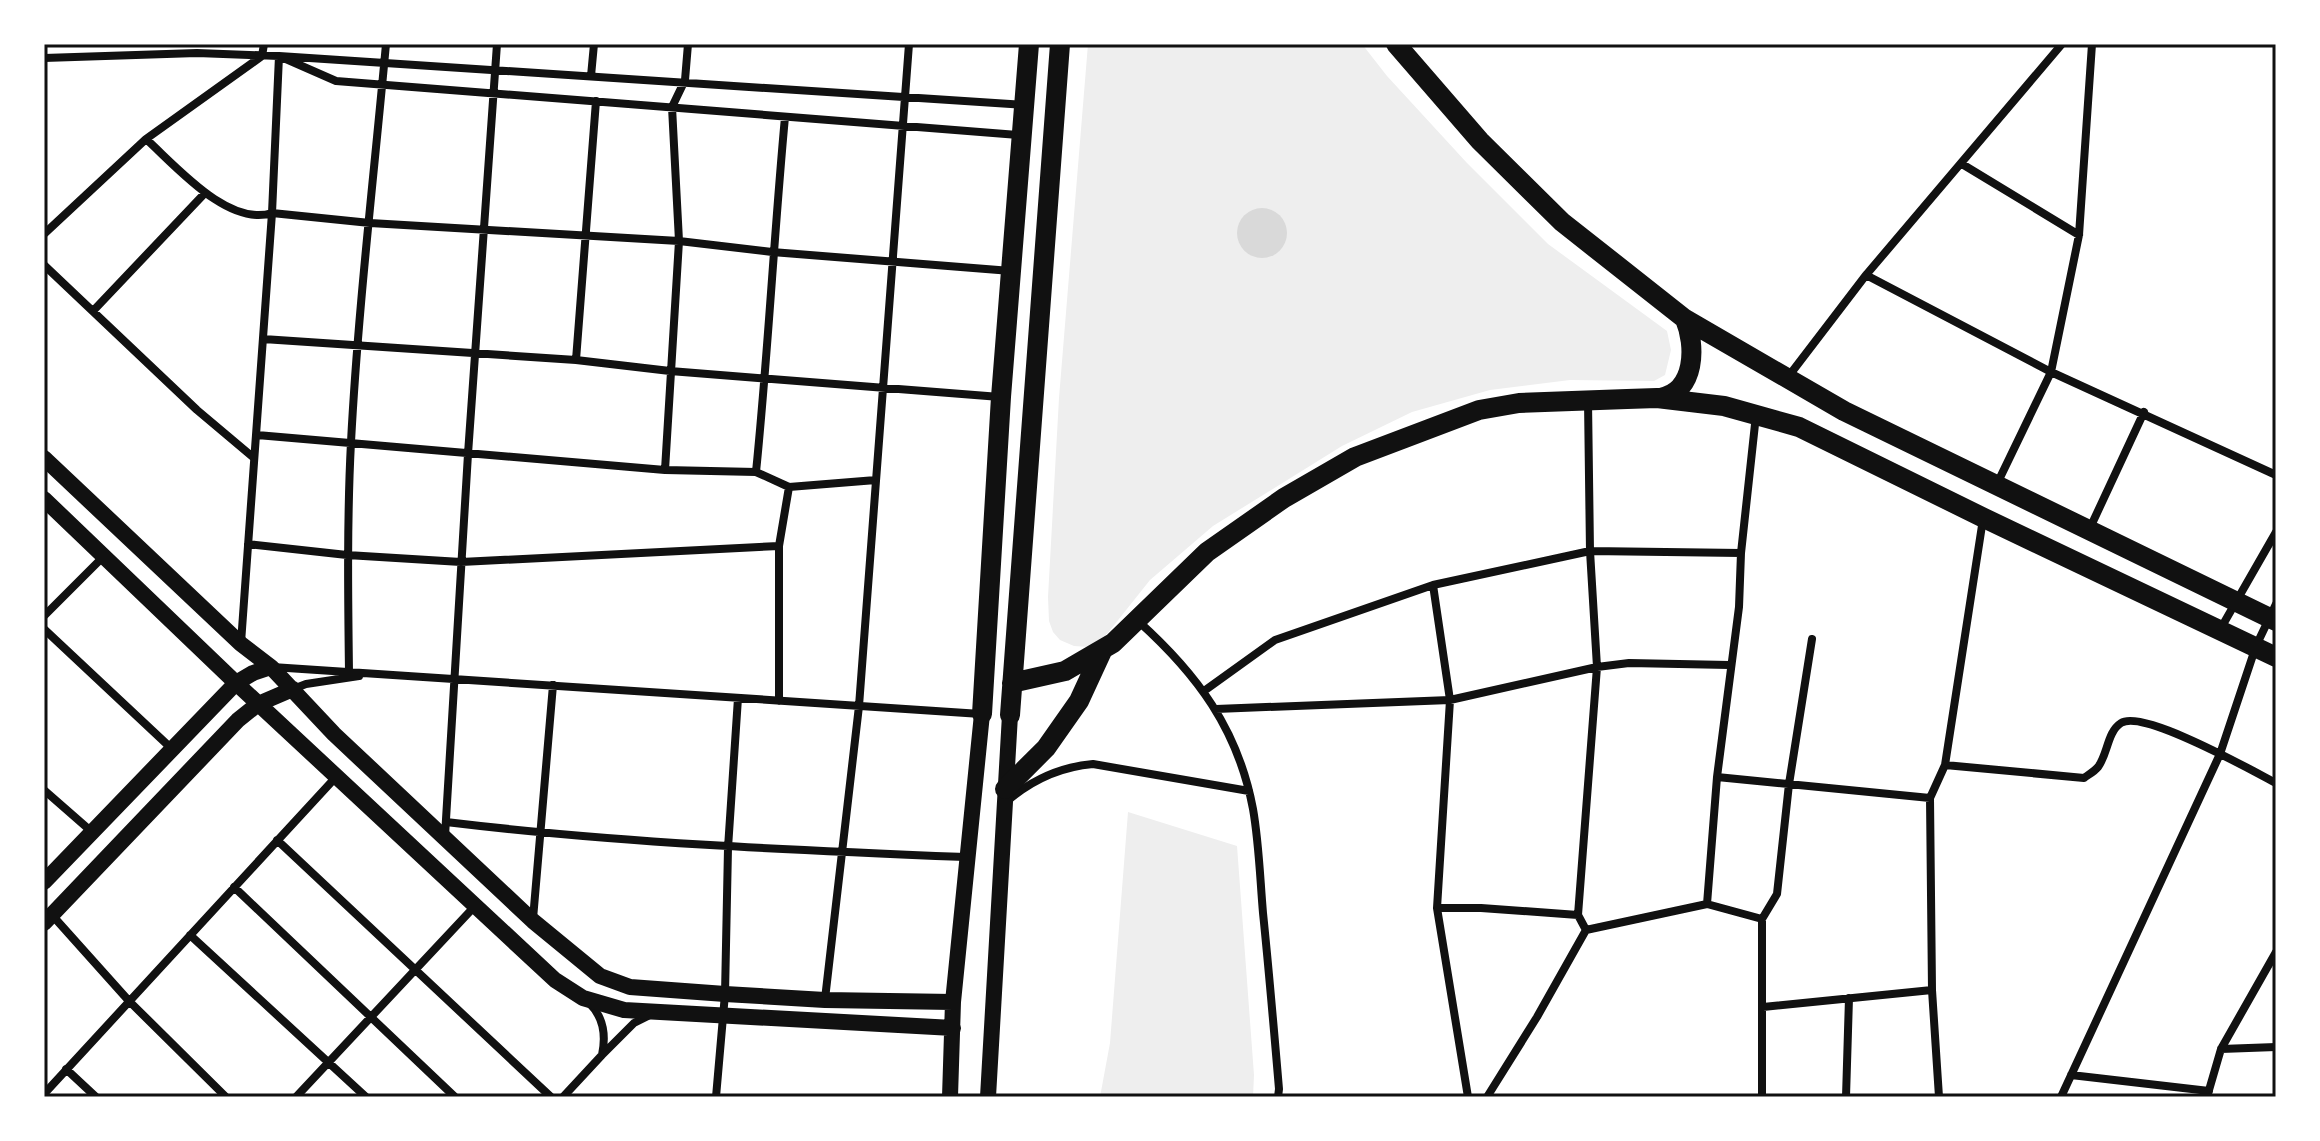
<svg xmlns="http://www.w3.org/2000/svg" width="2320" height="1141" font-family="Ubuntu,sans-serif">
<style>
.green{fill:#eee}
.water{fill:#d9d9d9}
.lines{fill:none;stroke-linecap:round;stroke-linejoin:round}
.minor{stroke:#111;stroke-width:8}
.secondary{stroke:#111;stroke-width:16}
.trunk{stroke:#111;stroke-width:20}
.neatline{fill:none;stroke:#111;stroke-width:3}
</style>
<rect width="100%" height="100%" fill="#fff"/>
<path class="green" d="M1088,44h274l25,32 80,87 81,81 119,87 4,19 -6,25 -11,6 -84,-1 -80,10 -78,22 -70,34 -129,80 -63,54 -43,54 -18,13 -15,-1 -14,-6 -7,-8 -4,-11 -1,-24 11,-199z
M1128,812l109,34 17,229 -1,22h-153l10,-54z"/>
<path class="water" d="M1237 233a25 25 0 1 1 50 0a25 25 0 1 1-50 0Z"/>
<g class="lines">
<path class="minor" d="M44,58l153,-5 82,3 -7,157 -31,430
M591,76l3,-32
M1019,135l-683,-54 -57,-25 745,49
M146,139c30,27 82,88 126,74l98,10 309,18 93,11 239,19
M1962,164l117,71
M44,234l102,-95 116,-83 2,-12
M44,265l153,145 57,48
M1866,275l185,97 225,103
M93,311l112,-118
M263,339l313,21 94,11 330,26
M576,360l20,-259
M1788,377l78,-102 196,-231
M1756,415l-15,138 -2,54 -22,170 -10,127 55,15v178
M257,435l408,35 91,2 33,15 87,-7
M665,470l14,-229 -7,-134 13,-27 3,-36
M756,472c12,-118 18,-237 29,-355
M1996,486l55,-114 28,-137 13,-191
M2090,528l54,-116
M248,544l99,11 114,7 318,-16
M1433,585l17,115 -13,208 31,189
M44,616l60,-60
M1138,621c59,53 100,108 115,188 6,34 7,69 10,104 6,58 11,117 16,176l-1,8
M2221,628l55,-96
M44,629l128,120
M272,667l709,47
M349,672c-1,-77 -2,-153 2,-230 7,-133 23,-267 35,-398
M293,689l13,-5 53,-8
M1204,691l71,-51 158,-55 157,-34 151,2
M779,701v-155l10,-59
M1216,709l234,-9 147,-33 32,-4 100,2
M1945,765l139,13c4,-3 11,-7 14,-11 10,-13 9,-35 23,-44 22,-14 130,47 155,60
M1717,777l213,21
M44,790l48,42
M1005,803c26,-23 54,-36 88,-39l156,27
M446,822c173,21 346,28 520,35
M445,836l23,-382 29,-410
M277,840l274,257
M234,887l221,210
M1437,908h44l97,7
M52,915l77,86 97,96
M533,919l20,-234
M1762,919l15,-25 12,-110 23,-145
M1586,930l121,-26
M190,935l176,162
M825,999l34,-293 50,-662
M590,1004c14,14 16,32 12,51l32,-32 16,-8
M1763,1007l169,-17
M2221,1049l55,-2
M66,1069l30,28
M2071,1075l138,16
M44,1094l292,-317
M296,1097l179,-191
M563,1097l39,-42
M716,1097l9,-103 3,-146 10,-150
M1487,1097l50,-80 49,-87 -8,-15 19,-248 -7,-116 -2,-150
M1846,1097l3,-99
M1939,1097l-7,-107 -2,-192 15,-33 38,-246
M2061,1097l159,-343 36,-108 20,-42
M2207,1097l14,-48 55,-97"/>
<path class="secondary" d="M44,458l197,186 30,23 63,67 199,187 67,55 30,11 95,7 100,6 128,2
M44,499l192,184 319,297 28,18 41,12 329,18
M44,882l192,-199 17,-10 18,-6
M44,923l194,-203 20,-16 35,-15
M950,1097l3,-95 29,-288
M988,1097l22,-382"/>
<path class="trunk" d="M1396,44l84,97 82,81 123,97 159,92 432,210
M1660,398c36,-6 36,-53 25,-79
M1012,683l53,-12 48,-28 94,-91 77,-54 71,-41 124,-47 40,-7 108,-4 30,-1 67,8 75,21 185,91 292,139
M982,714l19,-317 28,-353
M1010,715l50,-671
M1005,789l41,-41 33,-47 24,-52"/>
</g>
<rect width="2320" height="1141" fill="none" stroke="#ffffff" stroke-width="92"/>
<rect x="46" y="46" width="2228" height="1049" class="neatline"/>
</svg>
